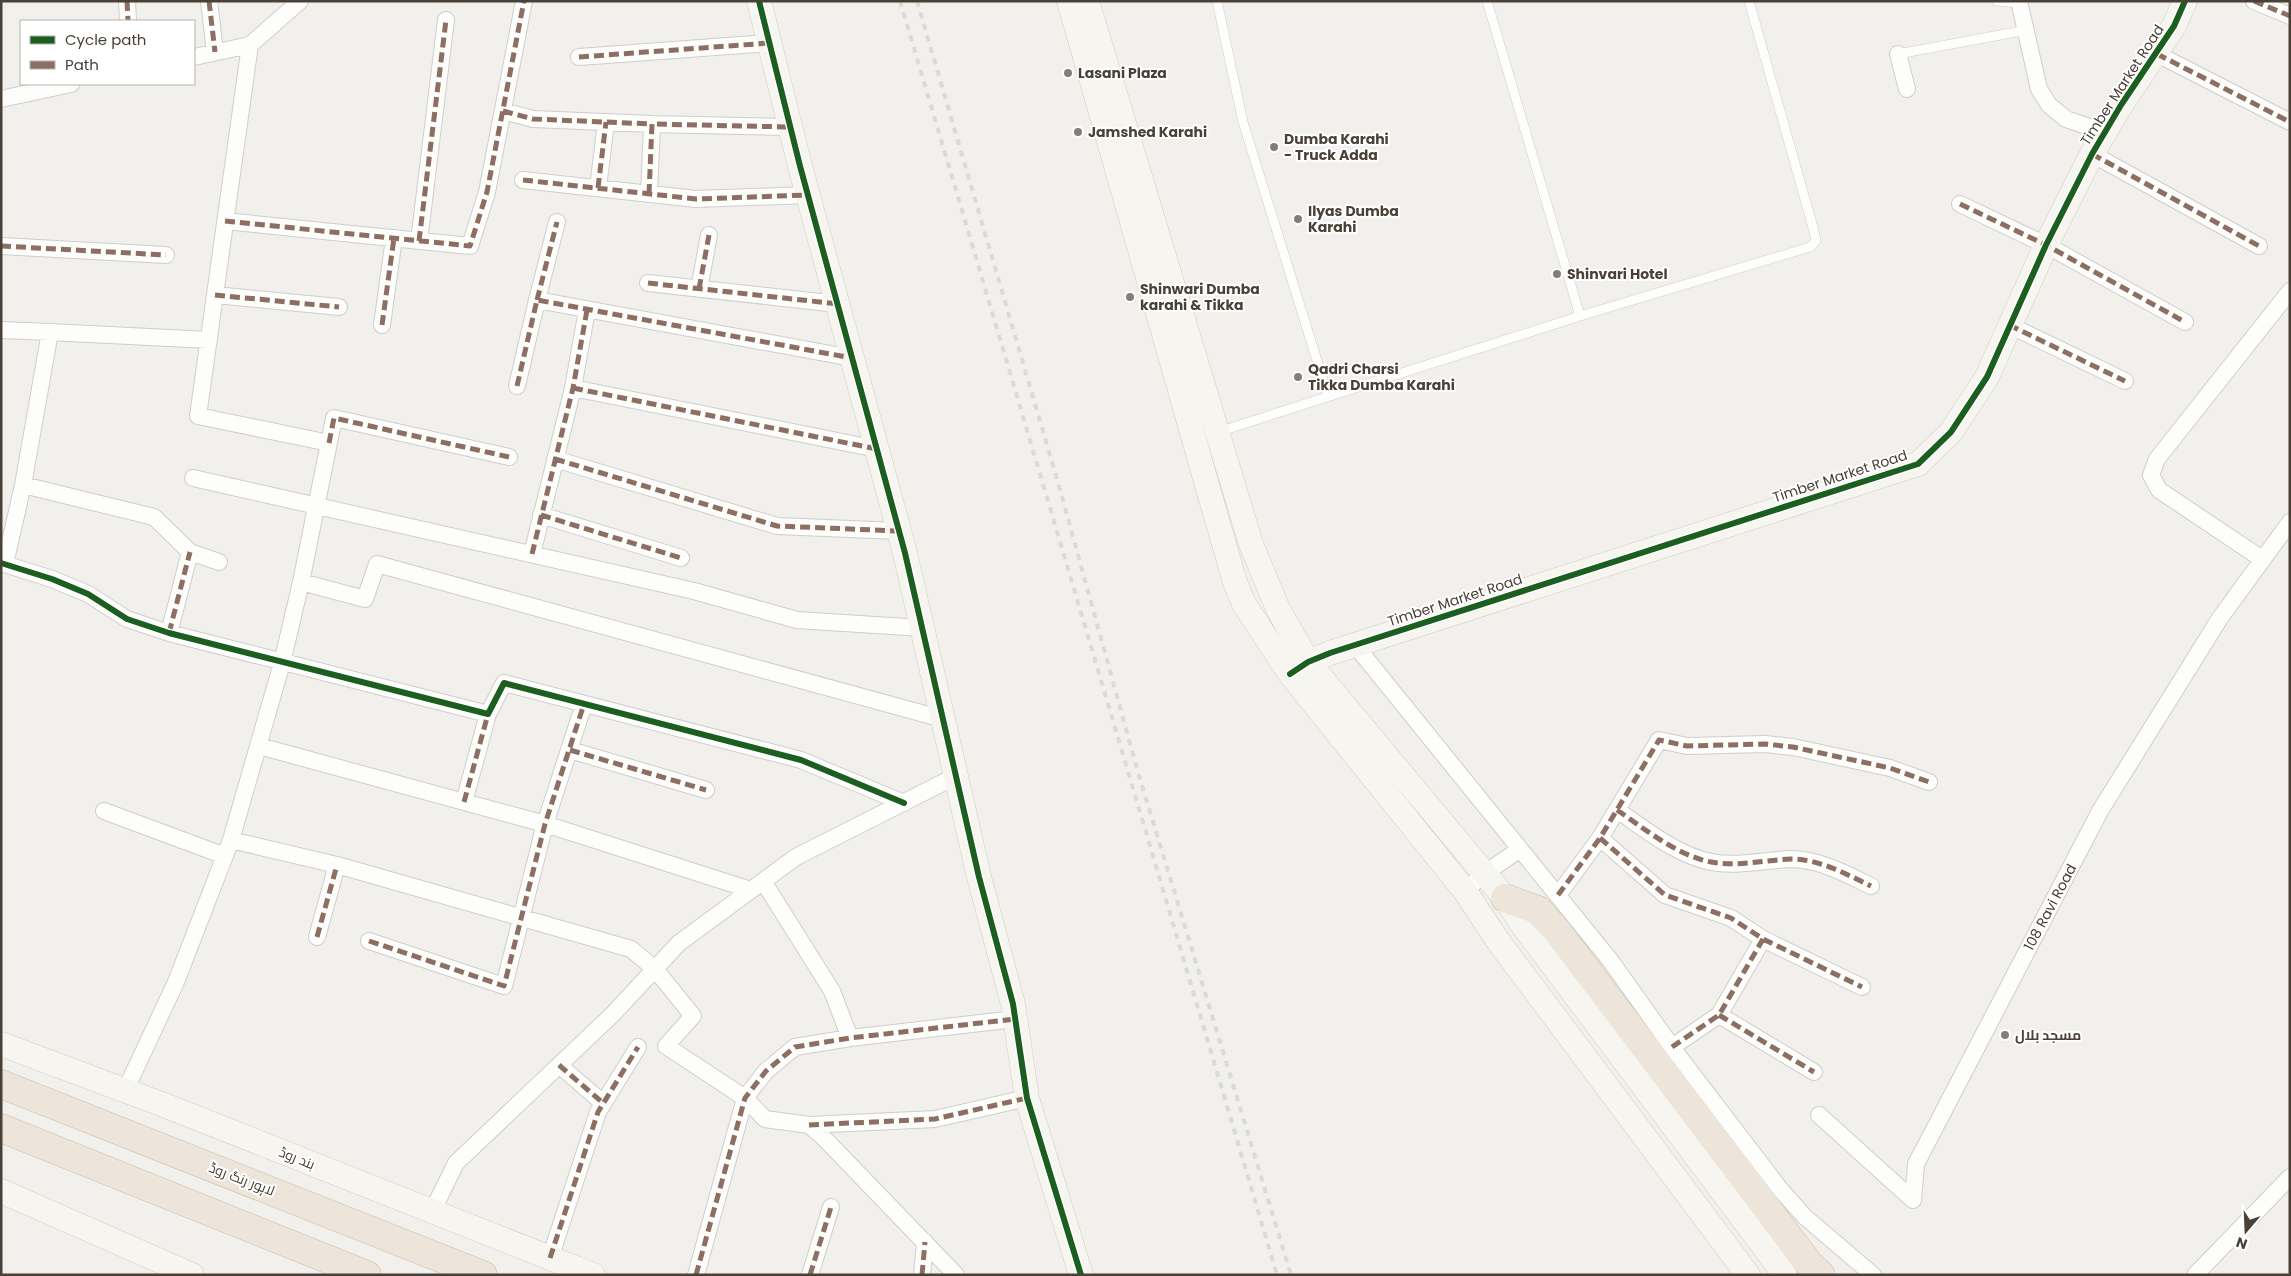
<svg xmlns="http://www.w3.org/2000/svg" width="2291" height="1276" font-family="Poppins,Cairo,sans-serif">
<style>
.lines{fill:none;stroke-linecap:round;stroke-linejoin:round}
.lane-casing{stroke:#d0ceca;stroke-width:10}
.street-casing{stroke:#d0ceca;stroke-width:18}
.secondary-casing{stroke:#d2cdc3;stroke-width:25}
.highway-casing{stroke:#cabca7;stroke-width:29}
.lane{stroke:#fdfdfc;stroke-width:9}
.street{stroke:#fdfdfc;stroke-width:16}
.secondary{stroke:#f7f5ef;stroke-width:24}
.highway{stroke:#ede5d9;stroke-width:28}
.rail{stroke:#dadad9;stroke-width:4;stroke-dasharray:6 6;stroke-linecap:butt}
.quiet{stroke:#8d6e63;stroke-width:5;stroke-dasharray:10 5;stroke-linecap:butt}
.cycleway-casing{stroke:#fff;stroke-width:9}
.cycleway{stroke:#1b5e20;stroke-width:6}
.poi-dot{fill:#847e76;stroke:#fff;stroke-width:2}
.labels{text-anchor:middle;stroke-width:4;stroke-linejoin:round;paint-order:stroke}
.poi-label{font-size:14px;font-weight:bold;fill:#494137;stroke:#fff;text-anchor:start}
.street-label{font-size:14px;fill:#494137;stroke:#fff}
</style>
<rect width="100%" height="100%" fill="#f2f0ec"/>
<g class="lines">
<g class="lane-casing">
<path id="lane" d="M1217,1l26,121 85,274
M1487,1l93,315
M1997,1l23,2
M1898,54l129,-24
M1218,432l362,-116 230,-69 6,-6 -2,-10 -65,-230"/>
</g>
<g class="street-casing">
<path id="street" d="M127,1l1,20
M209,1l6,51
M2019,1l20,88 10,16 17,14 38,13
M2254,1l36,15
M250,45l-52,371 131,27
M1898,54l9,35
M2157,54l133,68
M194,57l56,-12 50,-44
M579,57l190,-14
M1,99l70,-15
M503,111l30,8 119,5
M2092,154l167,92
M523,180l173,19 112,-4
M598,188l8,-66
M649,194l3,-70 138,3
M1960,204l86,41 139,77
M225,221l245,25 17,-54 37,-191
M419,241l27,-221
M1,246l165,9
M648,283l190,21
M699,289l10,-54
M215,295l124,12
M537,300l20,-78
M382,325l12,-87
M2009,325l116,56
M1,330l49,2 -27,153 -18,79
M50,332l159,8
M517,386l20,-86 315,58
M573,388l304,61
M555,459l222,67 122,5
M193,478l501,113 103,29 125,8
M23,485l131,32 36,35 29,10
M541,515l140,43
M532,554l41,-166 14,-78
M2262,559l-103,-69 -8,-15 6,-16 133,-168
M1,563l51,16 36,15 39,25 42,14 319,81 16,-31 297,77 103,43
M301,582l64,17 12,-35 566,155
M169,633l21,-81
M1355,645l165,204
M259,746l286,78 206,66
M570,750l136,40
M464,802l24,-88
M1617,810c28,19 59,45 94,52 26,5 53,-2 80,-3 28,0 55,15 80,27
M104,811l121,45
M1600,838l65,57 66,23 32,21 99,48
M231,840l106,25 294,84 24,20 38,47 -27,30 79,52 20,21 44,6 14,12 133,138
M763,881l69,110 18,47
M1465,891l19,-17 36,-25 90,111 67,94 103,135 25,28 68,58
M1558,895l42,-57 59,-98 28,6 78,-2 28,3 97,21 39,14
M317,937l20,-72
M369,941l135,45 41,-162 39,-120
M1719,1015l95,57
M1672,1047l47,-32 44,-76
M559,1065l44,38
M125,1091l51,-109 55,-142 51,-177 19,-81 33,-164 175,39
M1819,1115l94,85 3,-36 184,-353 120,-193 70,-96
M809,1125l126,-6 92,-21
M432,1212l24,-49 157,-149 66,-71 117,-86 160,-81
M550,1258l48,-146 40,-65
M696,1275l49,-177 21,-27 29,-24 55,-9 165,-19
M810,1275l21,-68
M922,1275l3,-33
M2195,1275l95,-98"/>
</g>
<g class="secondary-casing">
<path id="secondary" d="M759,1l41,165 105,387 74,324 34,127 14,94 54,177
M1069,1l142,498 24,83 9,22 46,70 175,217 33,50 250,334
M1087,1l164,543 27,65 30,53 197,236 16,25 264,352
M1296,670l12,-8 22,-9 588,-189 33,-32 36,-55 59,-132 46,-91 29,-49 53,-79 11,-25
M1,1044l163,61 429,170
M1,1191l191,84"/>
</g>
<g class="highway-casing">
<path id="highway" d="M1505,898l33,12 20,22 252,333 11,10
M1,1084l482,191
M1,1128l366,147"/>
</g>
<use href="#lane" class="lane"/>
<use href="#street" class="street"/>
<use href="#secondary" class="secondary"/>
<use href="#highway" class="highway"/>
<path class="rail" d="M900,1l377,1274
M917,1l142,485 78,283 154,506"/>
<path class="quiet" d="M127,1l1,20
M209,1l6,51
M2254,1l36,15
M2157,54l133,68
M579,57l190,-14
M503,111l30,8 119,5
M2092,154l167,92
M523,180l173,19 112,-4
M598,188l8,-66
M649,194l3,-70 138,3
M1960,204l86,41 139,77
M225,221l245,25 17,-54 37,-191
M419,241l27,-221
M1,246l165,9
M648,283l190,21
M699,289l10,-54
M215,295l124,12
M537,300l20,-78
M382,325l12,-87
M2009,325l116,56
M517,386l20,-86 315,58
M573,388l304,61
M329,443l5,-25 175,39
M555,459l222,67 122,5
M541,515l140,43
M532,554l41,-166 14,-78
M169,633l21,-81
M570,750l136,40
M464,802l24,-88
M1617,810c28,19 59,45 94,52 26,5 53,-2 80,-3 28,0 55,15 80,27
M1600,838l65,57 66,23 32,21 99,48
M1558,895l42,-57 59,-98 28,6 78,-2 28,3 97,21 39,14
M317,937l20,-72
M369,941l135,45 41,-162 39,-120
M1719,1015l95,57
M1672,1047l47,-32 44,-76
M559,1065l44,38
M809,1125l126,-6 92,-21
M550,1258l48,-146 40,-65
M696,1275l49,-177 21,-27 29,-24 55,-9 165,-19
M810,1275l21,-68
M922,1275l3,-33"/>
<g class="cycleway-casing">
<path id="cycleway" d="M759,1l41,165 105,387 74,324 34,127 14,94 54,177
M1,563l51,16 36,15 39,25 42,14 319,81 16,-31 297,77 103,43
M1290,674l18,-12 22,-9 588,-189 33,-32 36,-55 59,-132 46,-91 29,-49 53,-79 11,-25"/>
</g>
<use href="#cycleway" class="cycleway"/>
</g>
<g class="poi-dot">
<circle cx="1068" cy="73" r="5"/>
<circle cx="1078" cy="132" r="5"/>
<circle cx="1274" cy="147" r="5"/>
<circle cx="1298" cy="219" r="5"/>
<circle cx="1557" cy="274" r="5"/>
<circle cx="1130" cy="297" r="5"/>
<circle cx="1298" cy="377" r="5"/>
<circle cx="2005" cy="1035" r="5"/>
</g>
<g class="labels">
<g class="poi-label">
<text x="1078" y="78">Lasani Plaza</text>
<text x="1088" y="137">Jamshed Karahi</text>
<text x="1284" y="144">Dumba Karahi<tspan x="1284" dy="16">- Truck Adda</tspan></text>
<text x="1308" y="216">Ilyas Dumba<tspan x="1308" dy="16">Karahi</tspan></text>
<text x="1567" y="279">Shinvari Hotel</text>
<text x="1140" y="294">Shinwari Dumba<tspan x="1140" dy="16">karahi &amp; Tikka</tspan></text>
<text x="1308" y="374">Qadri Charsi<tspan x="1308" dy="16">Tikka Dumba Karahi</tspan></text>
<text x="2015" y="1040">مسجد بلال</text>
</g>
<g class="street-label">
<text transform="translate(2122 85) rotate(-57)" y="5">Timber Market Road</text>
<text transform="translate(1840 476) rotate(-18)" y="5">Timber Market Road</text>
<text transform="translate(1455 600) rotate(-18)" y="5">Timber Market Road</text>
<text transform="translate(2050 907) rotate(-62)" y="5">108 Ravi Road</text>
<text transform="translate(297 1158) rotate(22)" y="5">بند روڈ</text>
<text transform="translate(242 1179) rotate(21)" y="5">لاہور رنگ روڈ</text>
</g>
</g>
<rect width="2291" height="1276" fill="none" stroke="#494137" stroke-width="5"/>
<rect x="20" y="20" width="175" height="65" fill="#ffffff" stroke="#b6b3af"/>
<rect x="30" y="36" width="25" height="8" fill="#1b5e20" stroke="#b6b3af"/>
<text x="65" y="45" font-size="15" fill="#494137">Cycle path</text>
<rect x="30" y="61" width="25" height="8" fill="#8d6e63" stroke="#b6b3af"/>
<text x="65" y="70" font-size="15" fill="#494137">Path</text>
<g transform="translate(2246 1231) rotate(199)" stroke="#ffffff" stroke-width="4" paint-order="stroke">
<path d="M0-4L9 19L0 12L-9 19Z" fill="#494137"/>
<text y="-8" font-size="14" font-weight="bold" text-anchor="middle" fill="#494137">N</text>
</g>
</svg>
